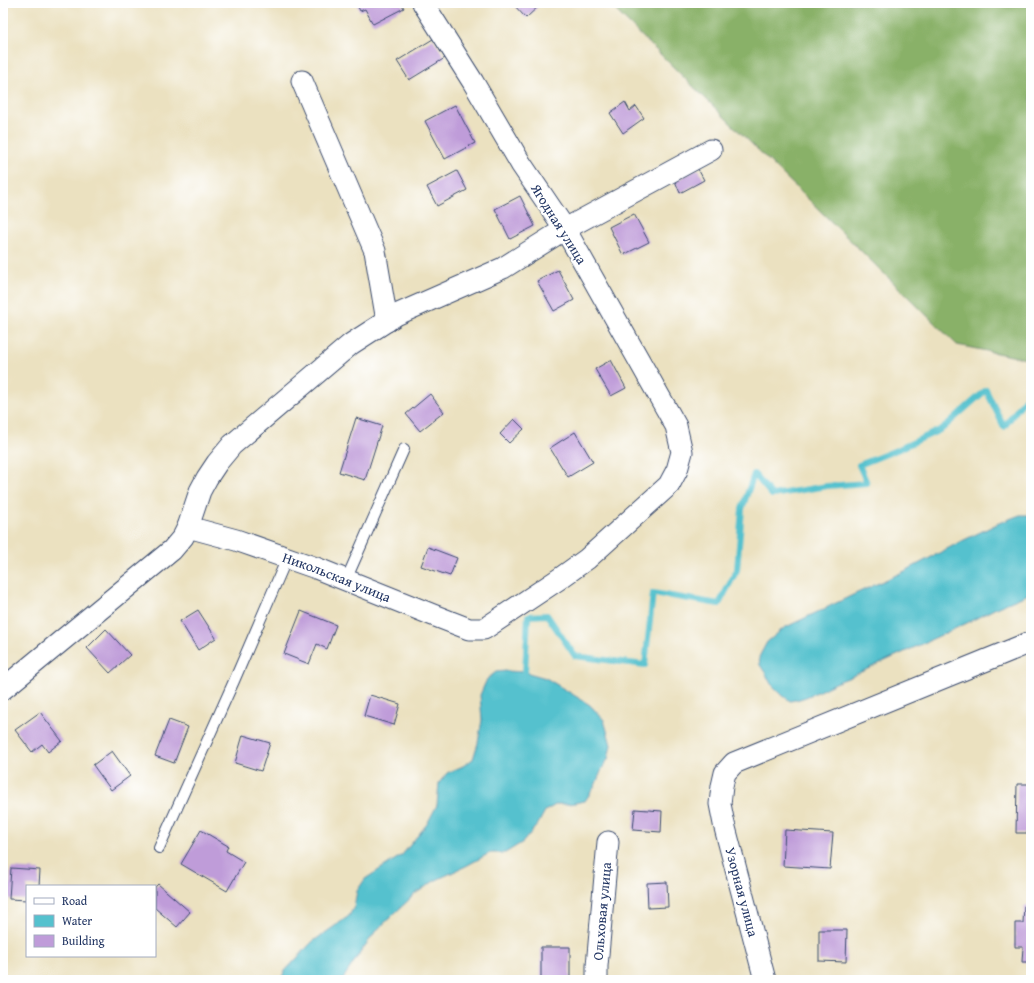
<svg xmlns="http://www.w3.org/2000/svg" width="1034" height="983" font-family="'Gentium Book Plus',serif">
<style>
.forest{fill:#89b167;stroke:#527062}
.water{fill:#55c1ce;stroke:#387896}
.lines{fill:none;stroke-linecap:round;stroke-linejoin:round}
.stream{stroke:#55c1ce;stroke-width:6}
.building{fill:#bf9cd9}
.lane-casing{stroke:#3a4a6d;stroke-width:12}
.street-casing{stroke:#3a4a6d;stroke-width:23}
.lane{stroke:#fff;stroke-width:10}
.street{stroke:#fff;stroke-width:21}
.labels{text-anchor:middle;stroke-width:4;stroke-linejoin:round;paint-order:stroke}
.street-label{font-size:14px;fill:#1b2f5e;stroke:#fff}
</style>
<rect width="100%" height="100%" fill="#fff"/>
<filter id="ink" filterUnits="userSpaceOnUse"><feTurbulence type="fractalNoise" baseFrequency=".025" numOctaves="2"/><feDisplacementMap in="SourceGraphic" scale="8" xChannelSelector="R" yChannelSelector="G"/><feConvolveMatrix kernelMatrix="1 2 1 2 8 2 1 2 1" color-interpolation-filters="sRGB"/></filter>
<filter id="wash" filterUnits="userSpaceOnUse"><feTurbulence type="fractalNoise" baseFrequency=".012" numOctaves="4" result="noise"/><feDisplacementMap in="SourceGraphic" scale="16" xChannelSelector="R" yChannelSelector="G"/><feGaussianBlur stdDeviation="0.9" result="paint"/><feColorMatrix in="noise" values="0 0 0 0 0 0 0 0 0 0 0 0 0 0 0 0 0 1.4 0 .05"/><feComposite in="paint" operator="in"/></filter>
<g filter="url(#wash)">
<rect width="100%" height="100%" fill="#ebe1c0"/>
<path class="forest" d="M608,3h423v357l-74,-15z"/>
<path class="water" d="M1020,515h11v78l-33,14 -31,16 -119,55c-21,7 -36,20 -58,23l-8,-6 -11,-11 -5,-10 -6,-9 -1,-8 8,-15 17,-14 71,-34 50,-23 55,-29 39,-19z
M506,671l19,1 21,6 44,27 14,15 7,25 -3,14 -6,10 -7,17 -10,15 -16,3h-12l-12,7 -7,13 -15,18 -18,11h-15l-24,13 -32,15 -19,13 -39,37 -14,19 -20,30h-61l3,-8 28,-30 37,-26 5,-9 3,-16 8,-12 37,-24 25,-31 10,-19 2,-22 8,-10 16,-7 10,-7 5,-16 4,-23 -2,-25 7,-16 9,-7z"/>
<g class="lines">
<path class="stream" d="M525,672l3,-56 19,-1 28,41 70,9 8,-72 66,11 18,-34 5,-61 12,-35 18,21 55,-9 40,-3 -8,-18 40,-16 43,-20 44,-39 18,37 27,-36"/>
</g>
<g id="blocks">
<path class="building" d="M356,3h45l3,5 -31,16 -8,-15 -5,2z
M512,3h30l-16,15z
M433,39l12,19 -36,22 -12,-19z
M625,102l5,9 6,-5 8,12 -21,15 -13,-20z
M455,105l20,38 -30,16 -20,-38z
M698,169l6,11 -24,13 -5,-12z
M457,171l10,19 -30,16 -10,-19z
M520,196l15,30 -25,13 -15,-30z
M634,214l15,28 -26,13 -14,-28z
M558,270l16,30 -20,11 -17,-30z
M611,360l15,28 -15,8 -16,-27z
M430,394l14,18 -24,19 -14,-17z
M356,418l26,8 -17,54 -26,-8z
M514,419l10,10 -15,14 -9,-9z
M575,432l18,30 -25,15 -18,-29z
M428,547l29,11 -7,18 -29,-10z
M198,610l18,28 -18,12 -18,-29z
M301,611l35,14 -9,24 -10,-5 -8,20 -25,-10z
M106,629l24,26 -20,18 -23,-25z
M370,695l30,9 -6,21 -30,-9z
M40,712l22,29 -14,11 -6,-8 -10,8 -17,-22z
M169,720l19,7 -14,36 -19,-7z
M243,735l27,8 -9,28 -26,-8z
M112,751l18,25 -19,14 -18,-25z
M1017,784h14v49h-15z
M635,809l27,2 -1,21 -28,-2z
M201,830l27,16 -2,5 18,11 -17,29 -46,-27z
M785,830l48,3 -3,36 -47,-3z
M11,868l29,2 -1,16h-12v14l-18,-1z
M667,882l1,25 -20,1 -1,-25z
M158,884l32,28 -13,15 -22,-19v-21z
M1024,906h7v56h-9l1,-15h-8v-24h8z
M819,930h28l-1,32 -27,-1z
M541,947h29v33h-29z"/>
</g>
</g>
<g filter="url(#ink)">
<use href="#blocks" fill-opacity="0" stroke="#3a4a6d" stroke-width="1"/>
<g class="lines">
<g class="lane-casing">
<path id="lane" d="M346,580l58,-131
M159,848l75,-167 53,-123"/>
</g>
<g class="street-casing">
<g id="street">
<path d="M302,81l73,170 12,70"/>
<path id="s1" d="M188,527l48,13 80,28 117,47 36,14h15l75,-50 28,-20 82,-74 8,-15 5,-18 -6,-26 -111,-197 -44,-65 -48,-82 -50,-79"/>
<path d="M3,689l169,-139 11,-13 5,-10 12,-36 7,-13 10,-15 15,-18 119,-101 45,-29 107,-47 62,-39 146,-79"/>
<path id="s2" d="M597,980v-14l11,-124"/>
<path d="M765,980l-41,-156 -4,-20 2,-18 3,-13 9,-10 297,-121"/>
</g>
</g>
<use href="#lane" class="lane"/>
<use href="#street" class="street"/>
</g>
</g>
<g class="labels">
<g class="street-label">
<text transform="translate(559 224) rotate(58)" y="5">Ягодная улица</text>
<text dy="5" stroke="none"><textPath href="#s1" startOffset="157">Никольская улица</textPath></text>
<text transform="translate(742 892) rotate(75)" y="5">Узорная улица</text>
<text dy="5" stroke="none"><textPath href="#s2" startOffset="69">Ольховая улица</textPath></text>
</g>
</g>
<rect width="1034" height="983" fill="none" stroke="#fff" stroke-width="16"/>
<rect x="26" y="885" width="130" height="72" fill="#ffffff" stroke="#a4acbf"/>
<rect x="34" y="898" width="20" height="6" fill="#ffffff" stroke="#a4acbf"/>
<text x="62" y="905" font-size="12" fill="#1b2f5e">Road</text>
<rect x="34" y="915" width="20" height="12" fill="#55c1ce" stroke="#a4acbf"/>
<text x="62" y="925" font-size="12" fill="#1b2f5e">Water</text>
<rect x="34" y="935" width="20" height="12" fill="#bf9cd9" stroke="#a4acbf"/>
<text x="62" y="945" font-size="12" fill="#1b2f5e">Building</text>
</svg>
